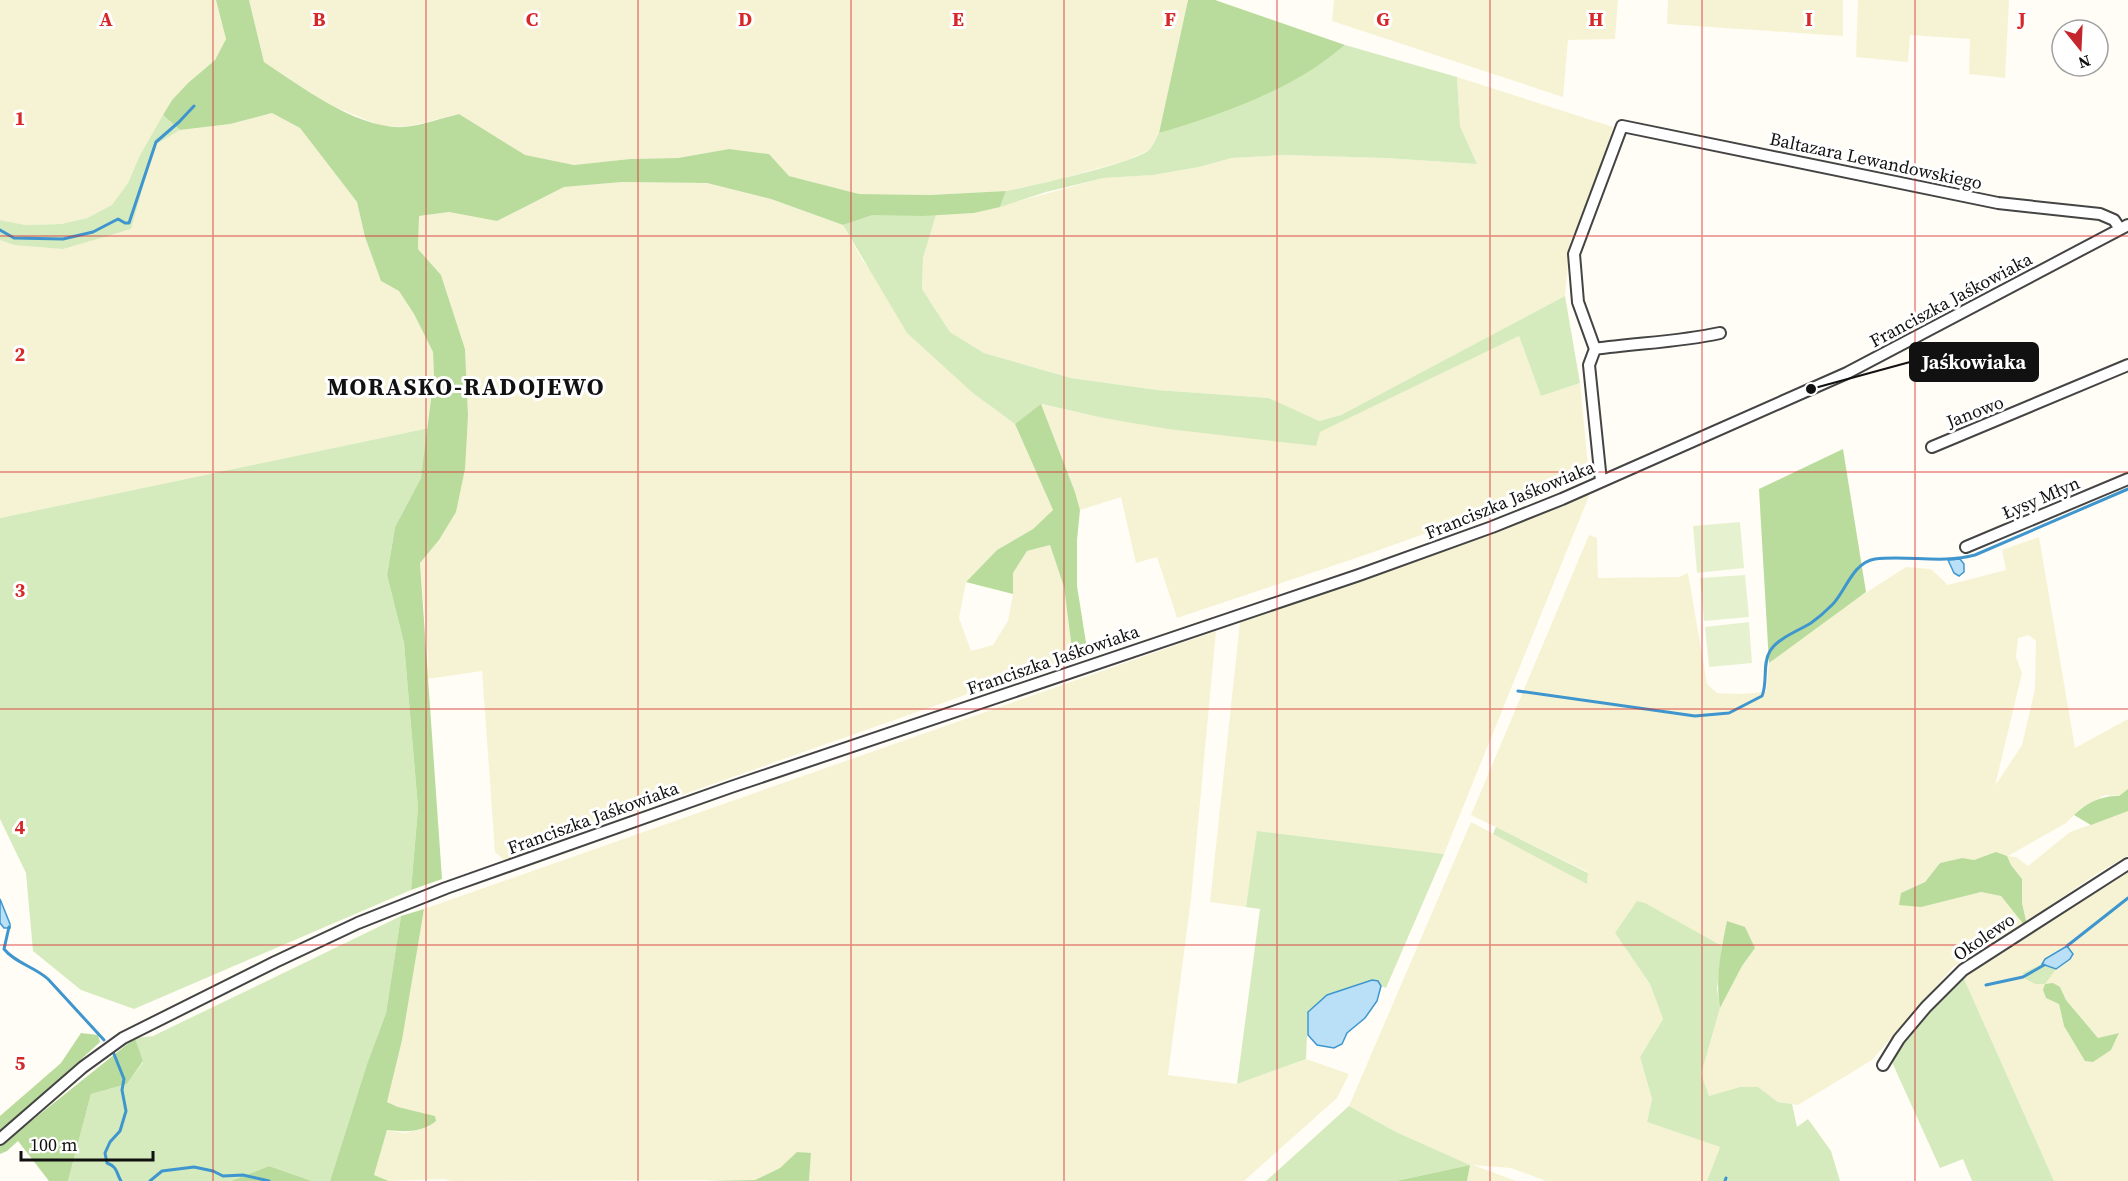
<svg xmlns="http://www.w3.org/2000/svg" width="2128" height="1181" font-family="'Source Serif 4',serif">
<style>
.farmland{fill:#f6f3d4;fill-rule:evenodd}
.green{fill:#d5ebbd}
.forest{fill:#b9dc9c}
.pitch{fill:#e6f2cf}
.water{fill:#b9e0f7;stroke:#3f96cf;stroke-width:1.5}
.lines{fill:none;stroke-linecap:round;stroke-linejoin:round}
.stream{stroke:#3f96cf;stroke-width:3}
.minor-casing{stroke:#444;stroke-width:14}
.minor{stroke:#fff;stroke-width:10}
.grid{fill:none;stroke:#d62828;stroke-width:1.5;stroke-opacity:0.55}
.labels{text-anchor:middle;stroke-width:6;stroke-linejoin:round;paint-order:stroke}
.street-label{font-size:18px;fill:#111;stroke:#fff}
.district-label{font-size:24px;font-weight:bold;letter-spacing:1.5px;fill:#111;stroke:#fff}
.grid-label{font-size:20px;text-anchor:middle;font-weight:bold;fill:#d62828;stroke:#fff;stroke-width:6;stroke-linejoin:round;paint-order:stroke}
.leader{fill:none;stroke:#111;stroke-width:2}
.callout-dot{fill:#111;stroke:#fff;stroke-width:2}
.callout{fill:#111;stroke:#111;stroke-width:2}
.callout-label{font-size:20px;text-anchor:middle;font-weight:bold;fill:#fff}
</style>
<rect width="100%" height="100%" fill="#fffdf5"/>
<path class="farmland" d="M0,0h216l10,39 -11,21 -27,23 -16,17 -33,57 -11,26 -15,22 -26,13 -26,6 -36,1 -25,-5z
M249,0h939l-29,133 -10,17 -24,11 -65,18 -54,12 -76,4 -71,-1 -70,-18 -20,-22 -40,-5 -51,9 -48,1 -56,6 -49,-9 -66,-42 -53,13 -24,-1 -55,-22 -63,-42z
M1334,0h284l-3,39 -47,1 -5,57 -231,-76z
M1668,0h175v36l-176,-12z
M1858,0h151l-4,78 -36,-4 1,-35 -60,-4 -2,27 -52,-5z
M1457,77l156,50 -19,64 -24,51 -5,54 -224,119 -23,6 -49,-23 -112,-8 -86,-12 -87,-25 -34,-21 -28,-43 1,-31 13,-43 38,-2 130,-35 49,-3 46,-8 33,-9 51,-3 102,3 92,6 -17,-38z
M272,113l28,15 57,74 8,35 16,44 18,10 15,23 19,38 1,24 -5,52 -429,90v-278l14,5 117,-16 24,-84 25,-15 50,-6z
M622,182l85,1 64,16 72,26 20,36 111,133 41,30 38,86 -20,19 -36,21 -31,32 -7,36 12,33 22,-6 15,-24 5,-27v-21l14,-22 23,-6 14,42 9,70 -451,159 -117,45 -10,-9 -13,-181 -55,8 1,-23 -8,-93 19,-23 29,-125 -3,-66 -24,-74 -23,-26 1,-33 30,-4 48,9 67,-34z
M1519,336l22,60 39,-13 8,83 -100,37 -16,14 -107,38 -188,63 -20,-61 -21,6 -15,-66 -41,13 -5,-18 -34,-88 62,14 212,28 4,-14z
M1591,491l-147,363 -186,-23 -12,76 -36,-5 30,-280z
M1589,535l8,3 1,40 81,-1 9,-4 19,111 10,9 21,1 28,-2 3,-29 11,-15 126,-81 25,2 17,16 58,-15 -4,-20 37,-13 36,211 53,-29v70l-9,7 -14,-1 -24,13 -15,15 -58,33 8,1 12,9 42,-34 58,-21v45l-27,15 -55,37 -19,17 -5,-22v-24l-11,-14 -4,-9 -11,-3 -22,7 -12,-2 -22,5 -15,19 -24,11 53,4 27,-5 20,4 24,30 -34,18 -37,22 -82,94 -74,45 -20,-3 -20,-15 -49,9 -9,-22 4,-15 16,-51 22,-42 13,-18 -28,-26 -5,24 -78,-43 -29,30 35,51 13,35 -23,38 12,42 -5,23 73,25 -13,34h-161l-35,-13 -38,-3 43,16h-49l3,-16 -74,-33 -47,-26 122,-284 116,61 1,-11 -117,-57zM2029,635l7,6 -1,48 -13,56 -27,41 27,-113 -6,-16 2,-19z
M1216,631l-25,268 -23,176 69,9 69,-25 43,15 -12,24 -93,83h-435l2,-27 -13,-2 -18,16 -25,12 -303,1 -8,-2 -55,2 -15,-6 13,-45 18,3 24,-6 5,-11 -36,-9 -11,-5 37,-193z
M2128,864v317h-74l-93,-209zM2060,987l6,13 32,38 21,-5 -8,17 -47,-24 -5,-22z"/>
<path class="green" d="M1345,45l112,32 3,49 17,38 -92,-6 -102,-3 -51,3 -33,9 -46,8 -49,3 -58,14 -46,15 6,-16c25,-5 131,-28 144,-42 3,-4 6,-11 9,-16l95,-34 53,-27z
M163,115l17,15 -25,15 -24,84 -68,20 -49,-4 -14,-5v-20l25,5 36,-1 26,-6 25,-13 16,-22 11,-26z
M873,215h63l-13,43 -1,31 28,43 34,21 87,25 86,12 112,8 50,23 22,-6 224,-119 15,87 -39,13 -22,-60 -199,96 -4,14 -148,-17 -65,-11 -61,-14 -27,20 -41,-30 -67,-61 -64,-108z
M429,428l-8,50 -26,49 -8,48 17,68 14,165 -7,82 -277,119 -53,-19 -48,-39 -7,-78 -26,-54v-301z
M1496,827l92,46 -1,11 -94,-50z
M1257,831l187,23 -58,134 -5,-2 -3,-5 -70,31 -2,47 -69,25 23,-175 -14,-2z
M1637,901l8,2 77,43 -5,43 3,19 -19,66 8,22 31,-9h18l20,15 14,2 5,23 11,-8 23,32 9,30h-133l13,-34 -73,-25 5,-23 -12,-42 23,-38 -13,-35 -35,-51z
M401,916l-15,97 -19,51 -37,117h-18l-43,-15 -38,15h-163l23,-87 36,-10 16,-22 -8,-24 18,-2z
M2042,964l14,5 -11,15h-10l-11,-6 -1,-5z
M1961,972l93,209h-82l-9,-22 -23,9 -49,-108 33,-45z
M1349,1106l47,26 74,33 -74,16h-130z"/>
<path class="forest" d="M216,0h33l15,62c38,25 94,68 141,65 18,-2 37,-9 54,-13l66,41 49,10 56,-6 48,-1 51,-9 40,5 20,22 70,18 71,1 76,-4 -6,16 -26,6 -51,3 -50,-1 -30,10 -72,-26 -64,-16 -85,-1 -58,5 -67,34 -48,-9 -30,4 -1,33 23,26 24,74 3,66 -3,54 -9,43 -17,28 -19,23 22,316 -31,11 7,-82 -14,-165 -17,-68 8,-48 26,-49 13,-102 -1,-24 -19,-38 -15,-23 -18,-10 -16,-44 -8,-35 -57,-74 -28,-15 -42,11 -50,6 -17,-15 9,-15 16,-17 27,-23 11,-21z
M1188,0h27l130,45c-12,9 -24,19 -37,27 -46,28 -98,46 -149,61z
M1041,404l34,88 5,18 -3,30v46l10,63 -14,8 -9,-70 -14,-42 -23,6 -14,22v21l-47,-12 31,-32 36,-21 20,-19 -38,-86z
M1843,449l23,143 -97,71 -10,-174z
M2128,789v22l-37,14 -17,-10c12,-12 28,-20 45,-19z
M1996,852l11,4 4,9 11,14v24l5,22 -2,1 -24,-30 -20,-4 -60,15 -22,-2 2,-12 24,-11 15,-19 22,-5 12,2z
M424,909l-22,131 -15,62 11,5 37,9 1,5c-14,12 -32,11 -49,9l-13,45 15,6h-59l37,-117 19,-51 15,-97z
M1727,921l18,6 10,21 -13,18 -22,42c-5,-29 1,-58 7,-87z
M2053,983l7,4 6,13 32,38 21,-5 -8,17 -18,12 -8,-1 -21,-35 -5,-22 -13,-6 -3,-8 2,-6z
M81,1033l17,2 2,7 -100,92v-18l61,-53z
M135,1038l8,23 -16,23 -36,10 -23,87h-19l-31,-40 -11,10 -7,3v-8z
M797,1152l14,1 -2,28h-104l50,-1 25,-12z
M1470,1165l-3,16h-71z
M269,1166l43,15h-81z"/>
<path class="pitch" d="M1740,522l4,46 -47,5 -4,-47z
M1745,575l4,42 -45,4 -4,-43z
M1749,622l3,41 -43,4 -4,-40z"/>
<path class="water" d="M1960,559l4,5v8l-5,4 -5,-3 -6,-13z
M0,899l10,25v4h-6l-4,-5z
M2067,946l6,8 -3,5 -14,10 -14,-5 3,-5z
M1372,980l6,1 3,5 -4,15 -12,17 -18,15 -5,11 -8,4 -17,-3 -9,-10v-23l19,-17z"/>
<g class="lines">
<path class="stream" d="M0,230l14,8 49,1 30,-7 25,-13 7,4h4l27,-81 23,-20 15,-16
M1518,691l177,25 34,-3 33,-17c6,-14 0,-32 8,-45 8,-13 28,-20 41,-28 7,-5 15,-12 21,-18 14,-14 20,-42 43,-46 33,-4 67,5 100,-4l153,-66
M9,927l-5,22c11,14 31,18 44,30l56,61
M2067,946l61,-48
M1986,985l37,-8 21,-12
M114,1054l10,25 -2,11 4,21 -6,20 -10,11 -5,11 2,10c11,4 9,10 14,18
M150,1181l12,-10 32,-4 19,4 10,5 20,-1 26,6
M1725,1181l1,-3"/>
<g class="minor-casing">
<path id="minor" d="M1595,349c42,-6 84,-7 125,-16
M1932,447l196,-82
M1601,481l-12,-116 6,-16 -17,-47 -4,-48 48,-128 376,77 102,11 14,6 6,9
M1966,547l162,-68
M1883,1065l16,-26 27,-32 37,-37 165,-106
M0,1139l83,-72 40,-29 152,-76 83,-39 88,-35 285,-101 628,-212 133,-48 70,-28 285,-126 281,-148"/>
</g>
<use href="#minor" class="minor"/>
</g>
<path class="grid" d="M213,0v1181M426,0v1181M638,0v1181M851,0v1181M1064,0v1181M1277,0v1181M1490,0v1181M1702,0v1181M1915,0v1181M0,236h2128M0,472h2128M0,709h2128M0,945h2128"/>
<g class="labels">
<g class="street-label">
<text transform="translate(1876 161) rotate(12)" y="6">Baltazara Lewandowskiego</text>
<text transform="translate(1951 300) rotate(-28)" y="6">Franciszka Jaśkowiaka</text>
<text transform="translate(1975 412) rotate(-21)" y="6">Janowo</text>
<text transform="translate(2041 498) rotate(-23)" y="6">Łysy Młyn</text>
<text transform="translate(1510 500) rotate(-22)" y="6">Franciszka Jaśkowiaka</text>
<text transform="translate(1053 660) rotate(-19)" y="6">Franciszka Jaśkowiaka</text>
<text transform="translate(593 818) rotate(-20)" y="6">Franciszka Jaśkowiaka</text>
<text transform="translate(1984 937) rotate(-34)" y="6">Okolewo</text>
</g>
<g class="district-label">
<text x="466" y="395">MORASKO-RADOJEWO</text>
</g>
</g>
<g class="grid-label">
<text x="106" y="26">A</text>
<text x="319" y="26">B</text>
<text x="532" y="26">C</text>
<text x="745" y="26">D</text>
<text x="958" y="26">E</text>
<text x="1170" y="26">F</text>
<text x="1383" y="26">G</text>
<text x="1596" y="26">H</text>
<text x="1809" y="26">I</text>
<text x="2022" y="26">J</text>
<text x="20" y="125">1</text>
<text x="20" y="361">2</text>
<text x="20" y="597">3</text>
<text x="20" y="834">4</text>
<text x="20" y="1070">5</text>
</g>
<path class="leader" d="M1811 389L1910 362"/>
<circle class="callout-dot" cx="1811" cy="389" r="6"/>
<rect class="callout" x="1910" y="343" width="128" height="38" rx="6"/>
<g class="callout-label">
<text x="1974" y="369">Jaśkowiaka</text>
</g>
<g transform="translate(2080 48) rotate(162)"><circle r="28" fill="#ffffff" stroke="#a0a0a0" stroke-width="1.5"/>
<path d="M0-4.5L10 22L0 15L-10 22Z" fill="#c4262e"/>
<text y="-9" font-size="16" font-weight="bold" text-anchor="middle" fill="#111111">N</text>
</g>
<path d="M21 1151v9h132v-9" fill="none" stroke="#111111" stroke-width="3"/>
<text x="30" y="1151" font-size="18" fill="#111111" stroke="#ffffff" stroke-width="4.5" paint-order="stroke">100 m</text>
</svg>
